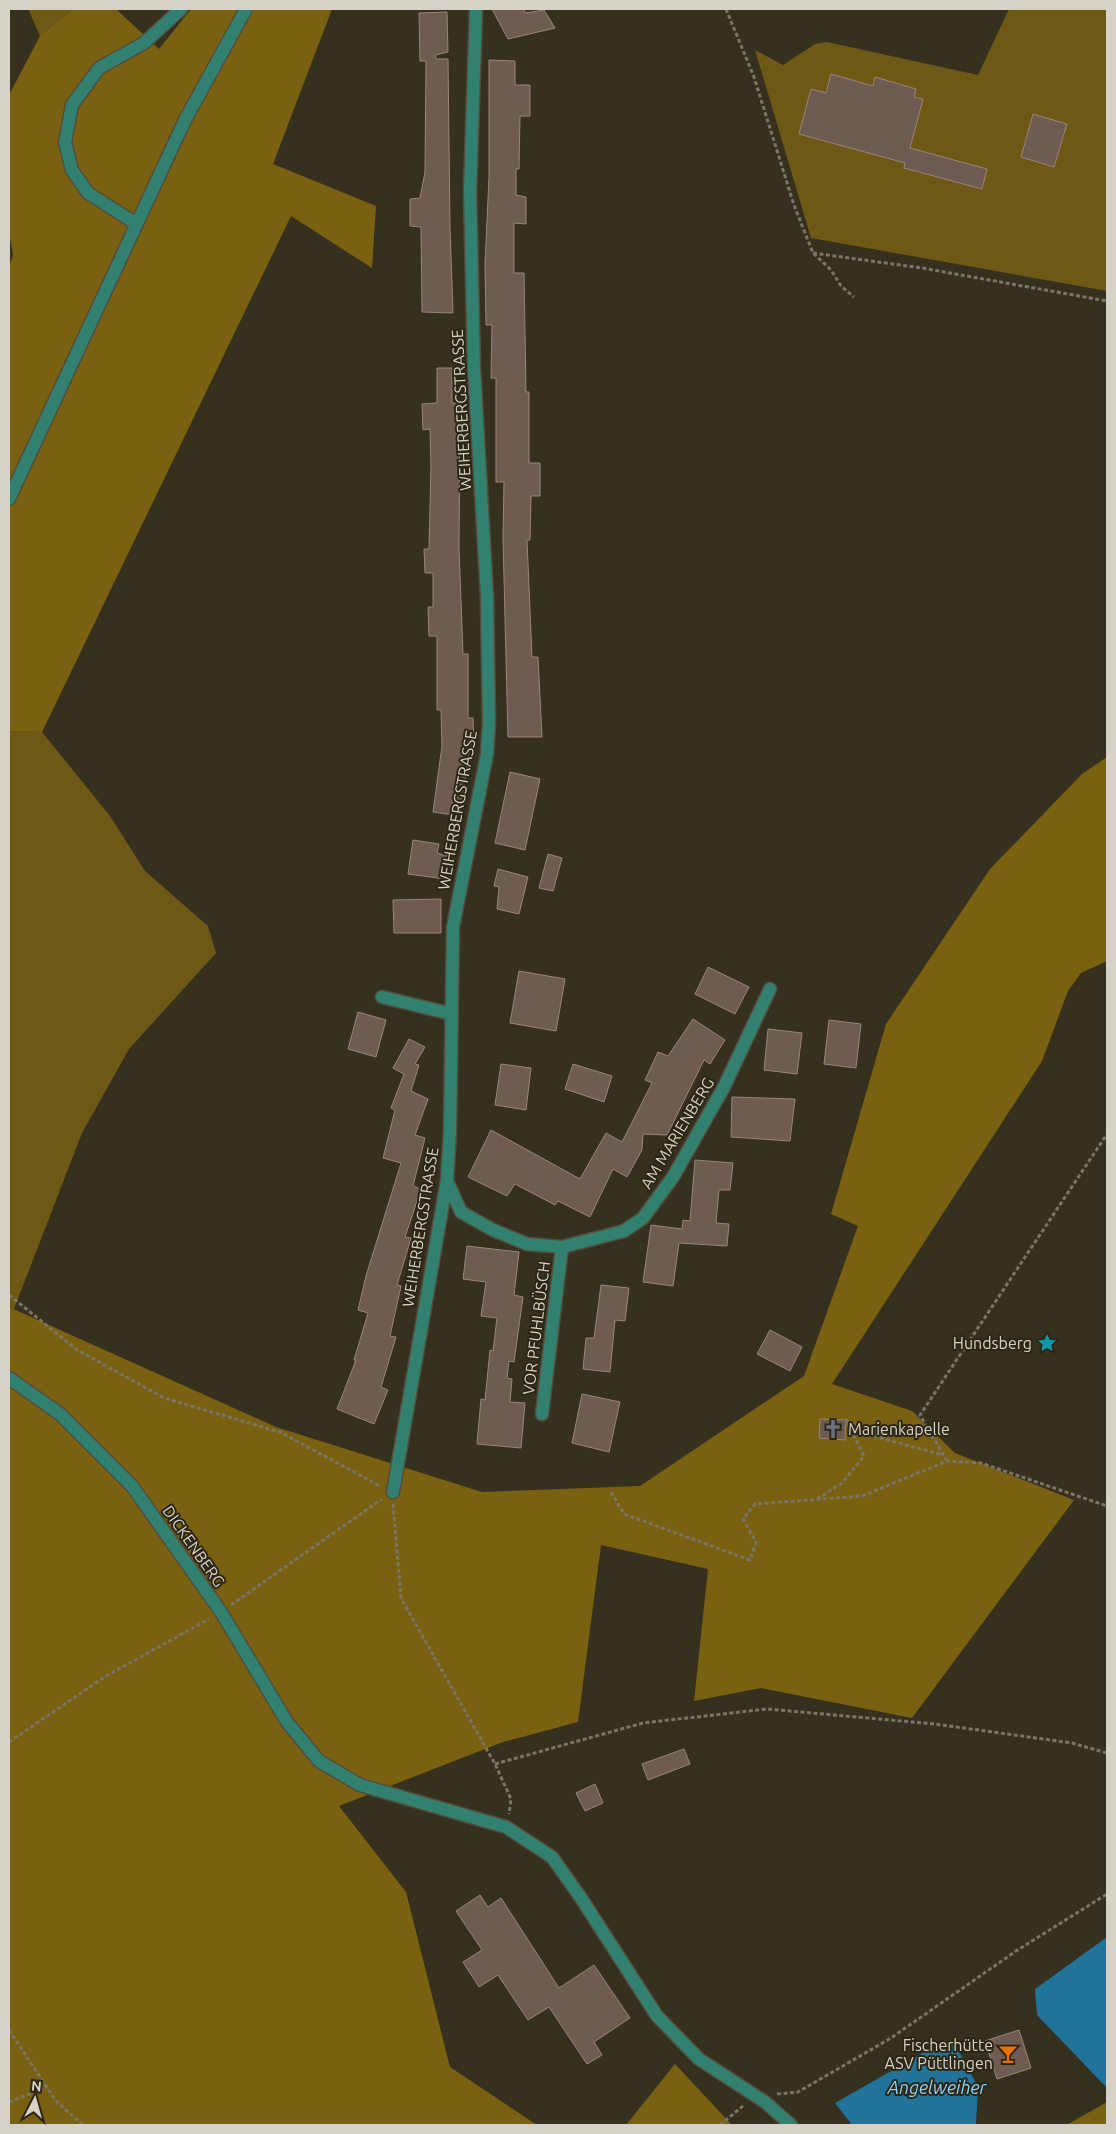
<svg xmlns="http://www.w3.org/2000/svg" width="1116" height="2134" font-family="Ubuntu,sans-serif">
<style>
.green{fill:#6e5816}
.forest{fill:#7a6011}
.water{fill:#227399}
.building{fill:#6e5b51;stroke:#9a867b}
.lines{fill:none;stroke-linecap:round;stroke-linejoin:round}
.minor-casing{stroke:#534d3d;stroke-width:15}
.path{stroke:#7a7566;stroke-width:3;stroke-dasharray:4 2.5;stroke-linecap:butt}
.minor{stroke:#32806f;stroke-width:12}
.labels{text-anchor:middle;stroke-width:4;stroke-linejoin:round;paint-order:stroke}
.street-label{font-size:16px;fill:#d6d2c7;stroke:#2c2615}
.poi-label{font-size:16px;fill:#d6d2c7;stroke:#2c2615;text-anchor:end}
.water-label{font-size:18px;font-style:italic;fill:#8cd2fa;stroke:#2c2615}
</style>
<rect width="100%" height="100%" fill="#36301f"/>
<path class="green" d="M28,9h44l-32,27z
M1009,9h98v282l-296,-53 -56,-188 28,15 32,-21 12,-2 151,33z
M9,731l33,1 68,84 35,55 63,55 8,27 -87,96 -47,84 -68,176 -5,-2z"/>
<path class="forest" d="M72,9h44l43,40 32,-40h141l-59,155 103,42 -4,62 -81,-52 -249,516 -33,-1v-464l4,-12 -4,-23v-137l31,-59z
M1107,757v204l-26,12 -13,18 -26,70 -210,323 80,27 43,42 119,47 -162,218 -151,-30 -67,13 14,-132 -107,-24 -23,177 -75,20 -164,64 67,86 44,175 87,58h-528v-818l267,120 206,65 158,-6 164,-110 54,-150 -27,-12 55,-190 104,-155 92,-95z
M675,2064l57,61h-106z
M1107,2102v23h-41l4,-2z"/>
<path class="water" d="M1107,1937v151l-70,-73 -2,-26z
M955,2044l23,43 -2,38h-124l-17,-22 100,-57z"/>
<path class="building" d="M492,9h32l1,4 19,-3 11,18 -47,11z
M447,12l1,40 -13,3 1,4h12l2,168 3,86 -31,-1 -1,-85 -11,-1v-27l10,-1 5,-26 1,-111h-6l-1,-48z
M489,60l26,1v24h15v31h-10l-1,53h-3v26l10,2v27l-12,-1v50h10l2,119h3v71h11v33h-9l-1,44h-3l5,117h6l4,80h-34l-5,-199 1,-56h-8v-104h-5l1,-53h-6l-1,-61 4,-87z
M831,74l42,12 2,-9 41,12 -2,8 9,2 -13,49 77,21 -5,20 -78,-21 1,-5 -106,-29 12,-45 15,4z
M1033,114l34,10 -13,43 -33,-10z
M437,368h15v35h8l-1,146 4,105h5v64h5l1,29h-4l-10,69 -27,-4 9,-66 -1,-36h-4v-74h-8l-1,-29h5v-34h-8l-1,-24h5l2,-84 -1,-36 -7,1 -1,-26 15,-1z
M510,772l30,7 -15,71 -30,-7z
M413,840l26,4 -2,9 11,3 -3,23 -37,-5z
M548,854l14,4 -9,33 -14,-3z
M498,869l30,8 -9,37 -22,-5 2,-22 -5,-1z
M441,899v34h-47l-1,-33z
M708,967l41,20 -14,27 -40,-20z
M519,971l46,8 -9,52 -46,-8z
M358,1012l28,8 -10,37 -28,-8z
M693,1019l32,21 -15,24 -6,-4 -37,75 -24,-1 -1,16 -15,27 -14,-8 -23,48 -32,-16 -3,4 -40,-21 -8,12 -39,-19 23,-47 89,49 26,-46 16,9 30,-59 -7,-3 13,-28 10,4z
M829,1020l32,4 -5,44 -32,-4z
M768,1029l34,4 -5,41 -33,-4z
M409,1039l16,8 -10,17 4,1 -8,26 17,8 -13,36 10,3 -12,48 8,3 -16,48 6,1 -14,47 4,1 -11,50 6,1 -15,50 7,3 -14,34 -37,-15 19,-49h-2l14,-47 -10,-3 8,-34 35,-113 -18,-5 12,-48 -4,-2 13,-34 -11,-6z
M501,1064l30,4 -5,42 -31,-5z
M573,1064l39,12 -8,26 -39,-13z
M732,1097l63,2 -5,42 -59,-4z
M695,1160l38,3 -3,27h-11l-3,33 13,1 -2,22 -48,-3 -6,43 -30,-4 8,-57 31,4 1,-9 7,1z
M467,1246l52,6 -5,43 9,2 -9,65 -5,-1 -2,17 5,1 -2,23 15,1 -4,45 -44,-4 4,-45 4,1 5,-50 3,1 4,-33 -16,-2 5,-34 -23,-3z
M601,1285l28,3 -4,33 -10,-1 -5,52 -27,-3 3,-31h8z
M770,1330l32,17 -12,24 -33,-17z
M582,1394l38,8 -11,50 -37,-9z
M820,1419l26,1 -1,20 -26,-2z
M684,1749l6,15 -42,16 -6,-16z
M595,1784l8,19 -18,8 -9,-18z
M480,1895l8,12 13,-9 58,90 35,-23 36,53 -36,24 8,13 -15,9 -38,-57 -21,13 -30,-45 -19,12 -16,-25 19,-12 -26,-39z
M1019,2030l12,38 -34,11 -12,-38z"/>
<g class="lines">
<g class="minor-casing">
<path id="minor" d="M135,223l-47,-30 -16,-23 -7,-28 7,-37 27,-37 45,-25 37,-34
M9,499l176,-379 61,-111
M382,997l70,17
M447,1181l14,31 32,18 34,14 35,3 62,-16 19,-13 30,-41 51,-90 46,-98
M9,1378l51,36 72,72 89,126 66,110 32,39 41,24 146,42 46,30 29,41 76,118 42,43 66,43 26,23
M542,1414l20,-167
M393,1492l54,-312 3,-49 3,-204 34,-173 2,-31 -2,-126 -13,-229 -4,-177 6,-182"/>
</g>
<path class="path" d="M726,9l28,68 40,128 19,48 18,17 10,16 13,11
M813,253l109,15 185,33
M9,1295l67,54 88,49 116,34 100,54
M947,1461l-27,-46 187,-281
M611,1492l13,22 126,46 6,-18 -13,-23 12,-15 107,-8 85,-35 34,2 126,43
M817,1499l25,-16 22,-27 -18,-36 31,17 66,18
M393,1504l8,94 94,166 16,35 -2,15
M231,1605l151,-106
M9,1742l97,-66 103,-57
M495,1764l148,-41 124,-14 168,15 137,19 35,10
M9,2030l47,71 27,24
M777,2094l21,-2 93,-54 125,-87 91,-57
M9,2102l38,-15
M720,2125l24,-20"/>
<use href="#minor" class="minor"/>
</g>
<defs>
<g id="sight-bare" transform="scale(1.5)"><path d="M0-6L1.8-2.2L6-1.7L2.9 1.2L3.7 5.4L0 3.3L-3.7 5.4L-2.9 1.2L-6-1.7L-1.8-2.2Z" fill="#0f9aa8" stroke="#2c2615" stroke-width="2.5" paint-order="stroke"/></g>
<g id="church-bare" transform="scale(1.5)"><path d="M-1.2-6h2.4v3.5h3.3v2.4h-3.3V6h-2.4V-.1h-3.3v-2.4h3.3Z" fill="#6b7280" stroke="#2c2615" stroke-width="2.5" paint-order="stroke"/></g>
<g id="bar-bare" transform="scale(1.5)"><path d="M-6-5H6L.8 .8V4.5H3.5V6h-7V4.5H-.8V.8Z" fill="#e8710a" stroke="#2c2615" stroke-width="2.5" paint-order="stroke"/></g>
</defs>
<g fill-rule="evenodd">
<use href="#sight-bare" x="1047" y="1343"/>
<use href="#church-bare" x="833" y="1429"/>
<use href="#bar-bare" x="1008" y="2054"/>
</g>
<g class="labels">
<g class="street-label">
<text transform="translate(461 410) rotate(-93)" y="6">WEIHERBERGSTRASSE</text>
<text transform="translate(457 810) rotate(-80)" y="6">WEIHERBERGSTRASSE</text>
<text transform="translate(677 1133) rotate(-59)" y="6">AM MARIENBERG</text>
<text transform="translate(420 1227) rotate(-81)" y="6">WEIHERBERGSTRASSE</text>
<text transform="translate(536 1328) rotate(-83)" y="6">VOR PFUHLBÜSCH</text>
<text transform="translate(194 1546) rotate(55)" y="6">DICKENBERG</text>
</g>
<g class="poi-label">
<text x="1032" y="1349">Hundsberg</text>
<text x="848" y="1435" text-anchor="start">Marienkapelle</text>
<text x="993" y="2051">Fischerhütte<tspan x="993" dy="18">ASV Püttlingen</tspan></text>
</g>
<g class="water-label">
<text x="937" y="2094">Angelweiher</text>
</g>
</g>
<rect width="1116" height="2134" fill="none" stroke="#d6d2c7" stroke-width="20"/>
<g transform="translate(35 2099) rotate(6)" stroke="#2c2615" stroke-width="4" paint-order="stroke">
<path d="M0-4L9 19L0 12L-9 19Z" fill="#d6d2c7"/>
<text y="-8" font-size="14" font-weight="bold" text-anchor="middle" fill="#d6d2c7">N</text>
</g>
</svg>
